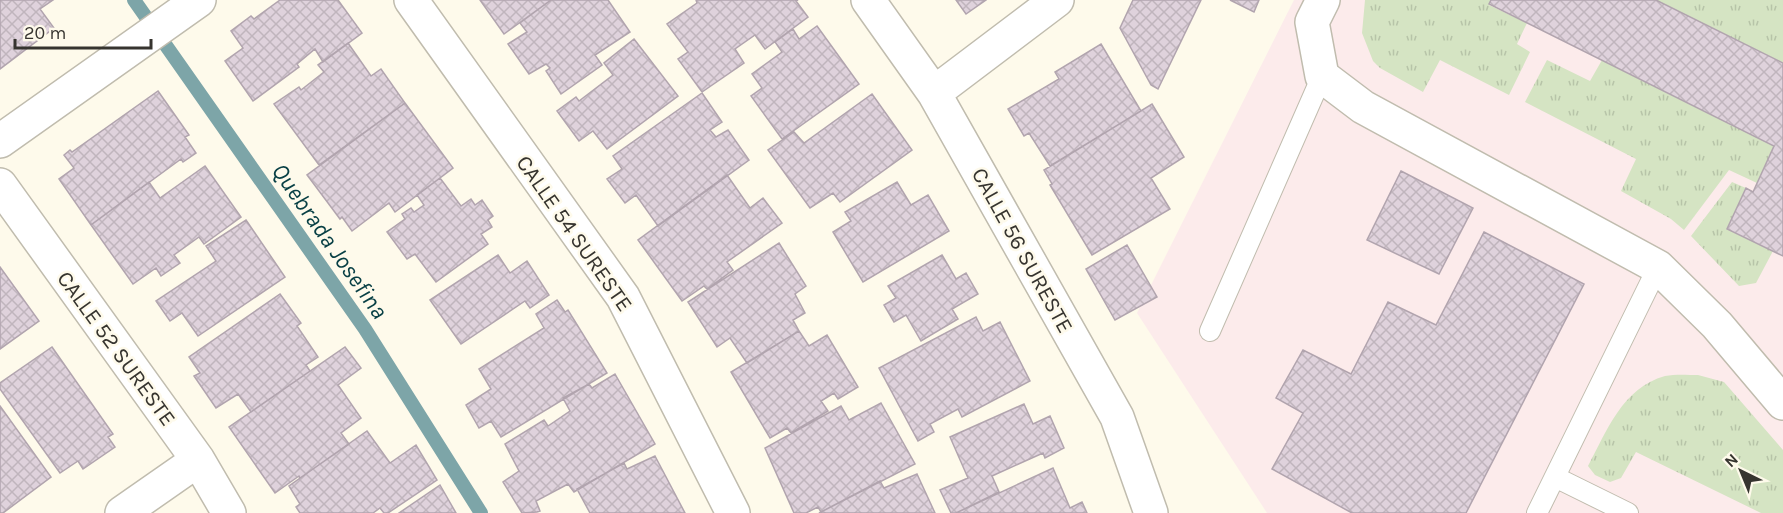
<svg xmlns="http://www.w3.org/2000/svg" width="1783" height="513" font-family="Karla,sans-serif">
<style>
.medical{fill:#fcebeb}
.grass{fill:url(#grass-tufts)}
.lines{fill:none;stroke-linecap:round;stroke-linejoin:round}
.stream{stroke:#7da5a8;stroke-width:14}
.building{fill:url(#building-cross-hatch);stroke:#b1a4ae;stroke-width:1.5}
.service-casing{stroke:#c0bcae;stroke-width:22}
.minor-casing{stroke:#c0bcae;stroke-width:36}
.service{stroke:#fff;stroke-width:20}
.minor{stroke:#fff;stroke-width:33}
.labels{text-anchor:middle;stroke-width:5;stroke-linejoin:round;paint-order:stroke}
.street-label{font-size:22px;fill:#36342f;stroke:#fefaeb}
.water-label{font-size:24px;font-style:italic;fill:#094045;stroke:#fefaeb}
</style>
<defs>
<pattern id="grass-tufts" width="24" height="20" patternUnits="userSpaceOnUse" patternTransform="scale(1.5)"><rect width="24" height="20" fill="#d5e4c3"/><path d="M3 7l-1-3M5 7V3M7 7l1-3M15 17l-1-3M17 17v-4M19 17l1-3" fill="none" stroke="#b7c4a8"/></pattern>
<pattern id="building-cross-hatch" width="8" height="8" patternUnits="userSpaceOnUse" patternTransform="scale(1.5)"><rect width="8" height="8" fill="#dfd2dc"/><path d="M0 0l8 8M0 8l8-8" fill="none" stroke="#c0b5bd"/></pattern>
</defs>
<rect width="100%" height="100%" fill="#fefaeb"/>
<path class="medical" d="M1294,0h489v513h-516l-130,-200z"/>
<path class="grass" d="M1365,0h126l-2,5 38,18 -10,21 13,8 -21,43 -69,-35 -17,32 -43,-24 -7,-7 -11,-28z
M1656,0h127v63z
M1547,60l43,21 12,-21 172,86 -17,37 -28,-13 -45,60 -13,-11 -50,-28 15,-32 -111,-57z
M1732,182l14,6 -19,41 46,22 -17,32 -17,3 -48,-50z
M1698,375l26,7 59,68v63h-22l-125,-61 -15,26 -11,4 -15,-7 -7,-9c19,-35 34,-78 77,-90 10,-2 23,-1 33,-1z"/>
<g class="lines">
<path class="stream" d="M134,0l231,329 116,184"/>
</g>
<path class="building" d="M0,0h53l-13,9 14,19 -54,41z
M280,0h58l24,33 -39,29 -8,-13 -18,15 2,3 -46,34 -28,-40 18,-13 -12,-17 20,-15 3,3z
M480,0h71l-47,34z
M551,0h57l22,32 -35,23 7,10 -41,29 -15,-23 4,-3 -4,-4 -17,10 -21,-30 19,-12 -7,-9z
M696,0h102l-2,1 12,16 -43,32 -10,-14 -20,14 9,14 -42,29 -24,-33 10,-7 -21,-28 30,-21z
M956,0h30l-20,14z
M1133,0h68l-43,89 -7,-4 -31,-57z
M1230,0h29l-5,12z
M1491,0h165l127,63v193l-56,-27 19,-41 7,4 21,-46 -285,-142z
M817,26l42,58 -77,55 -31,-43 11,-8 -10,-14 30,-22 -7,-10 18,-13 6,10z
M634,39l44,57 -71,53 -14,-18 -14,10 -22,-30 19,-14 3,4 34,-26 -9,-12z
M348,43l23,33 10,-7 24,34 -86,62 -45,-61 25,-17 2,3 23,-18 -6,-7z
M1101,44l40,67 -91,55 -21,-33 -5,3 -16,-27 51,-30 -4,-7z
M158,91l31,44 -4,2 11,16 -13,9 -2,-3 -90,66 -32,-46 15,-11 -10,-13 6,-5 2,2z
M702,93l20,29 -12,8 6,7 12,-7 21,30 -91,66 -22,-31 -11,8 -18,-24 15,-10 -9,-13z
M872,94l40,56 -72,52 -7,-9 -23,15 -42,-58 26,-18 10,11z
M405,103l48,65 -58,44 -6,-9 -37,28 -10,-14 -2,2 -33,-44z
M1152,104l32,53 -33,21 19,31 -78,46 -42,-70 2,-1 -8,-14z
M205,166l36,51 -37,27 -5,-7 -25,18 6,8 -19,13 -5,-8 -23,16 -42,-59 58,-43 11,16z
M1401,171l72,37 -34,66 -72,-34z
M727,175l23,33 13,-10 19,25 -55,39 6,8 -26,19 -3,-3 -22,15 -44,-61z
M440,178l21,28 10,-7 4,6 7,-5 11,16 -5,4 4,7 -11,7 7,10 -52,38 -21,-28 -8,5 -20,-27 18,-13 -3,-5 9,-6 3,4 10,-7 -7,-10z
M897,182l14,23 17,-10 21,36 -86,51 -30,-50 18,-11 -6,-9z
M246,220l39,57 -87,59 -16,-23 -12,8 -14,-20 60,-40 -10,-15z
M1484,232l100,52 -118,229h-114l-80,-44 31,-56 -27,-15 27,-48 48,24 37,-72 48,23z
M779,243l27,43 -11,8 10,19 -12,7 6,11 -52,32 -17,-25 -13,9 -29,-45z
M1127,245l30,52 -42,23 -29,-51z
M498,255l12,18 17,-12 22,34 -19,13 -5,-7 -64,43 -31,-44z
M942,255l14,24 10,-6 12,21 -26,15 6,10 -37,22 -15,-26 -12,7 -10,-17 12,-7 -8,-12z
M0,267l39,54 -39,28z
M280,294l21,29 -4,3 21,31 -12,8 4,6 -59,41 -13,-18 -22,14 -22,-32 6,-3 -11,-16z
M557,300l8,12 3,-2 39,63 -106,64 -10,-16 -12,7 -13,-23 25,-16 -12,-20 65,-41 -8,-14z
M976,317l7,14 17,-9 30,59 -68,36 -4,-8 -28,15 4,8 -16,9 -39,-73z
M799,331l10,15 18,-11 31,52 -20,12 -4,-6 -13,8 7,10 -37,22 -4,-5 -17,10 -39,-66z
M52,347l61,87 -5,3 7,10 -32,22 -5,-8 -18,12 -60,-84v-6z
M345,347l16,21 -23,17 23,33 -20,15 8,11 -49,34 -1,-2 -24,17 -46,-66z
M615,374l40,70 -81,48 -6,-8 -32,17 4,10 -3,1 -15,1 -19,-31 16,-11 -14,-27 39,-24 4,6 22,-15 -7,-13 26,-14 3,4z
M881,403l34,61 -94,48 -3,-5 -12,6h-12l-29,-65 76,-42 8,14z
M1024,404l9,20 17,-8 14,32 -19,10 -2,-5 -51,23 7,16 -43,21h-5l-11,-23 28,-12 -18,-41z
M0,406l51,71 -48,36h-3z
M367,431l23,32 26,-18 21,35 -49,33h-4l-4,-5 -7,5h-73l-4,-6 4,-3 -11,-18z
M655,456l30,57h-95l-13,-24 47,-26 3,6z
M1053,468l17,40 12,-6 5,11h-131z
M917,474l18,39h-116l61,-32 4,7z
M440,485l16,28h-57z"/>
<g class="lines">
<g class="service-casing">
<path id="service" d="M1210,331l112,-255
M1555,477l73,36
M1537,513l121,-246"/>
</g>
<g class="minor-casing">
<path id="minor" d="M411,0l212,297 110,216
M868,0l66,93 183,324 34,96
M1323,0l-11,22 10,54 41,31 295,160 59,58 66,78
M934,93l123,-93
M0,141l199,-141
M0,185l198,275 31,53
M122,513l76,-53"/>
</g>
<use href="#service" class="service"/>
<use href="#minor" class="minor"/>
</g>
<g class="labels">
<g class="street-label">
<text transform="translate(575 233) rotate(55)" y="8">CALLE 54 SURESTE</text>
<text transform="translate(1023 250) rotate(61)" y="8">CALLE 56 SURESTE</text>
<text transform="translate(117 348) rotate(54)" y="8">CALLE 52 SURESTE</text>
</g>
<g class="water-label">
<text transform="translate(330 241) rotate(55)" y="8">Quebrada Josefina</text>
</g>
</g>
<g transform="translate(1741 471) rotate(317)" stroke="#fefaeb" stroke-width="4.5" paint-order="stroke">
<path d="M0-4.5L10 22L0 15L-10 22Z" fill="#36342f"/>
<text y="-9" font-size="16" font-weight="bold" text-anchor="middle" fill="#36342f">N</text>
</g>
<path d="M15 39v9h136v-9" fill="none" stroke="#36342f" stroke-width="3"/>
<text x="24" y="39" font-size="18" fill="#36342f" stroke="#fefaeb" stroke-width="4.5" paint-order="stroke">20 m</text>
</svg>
